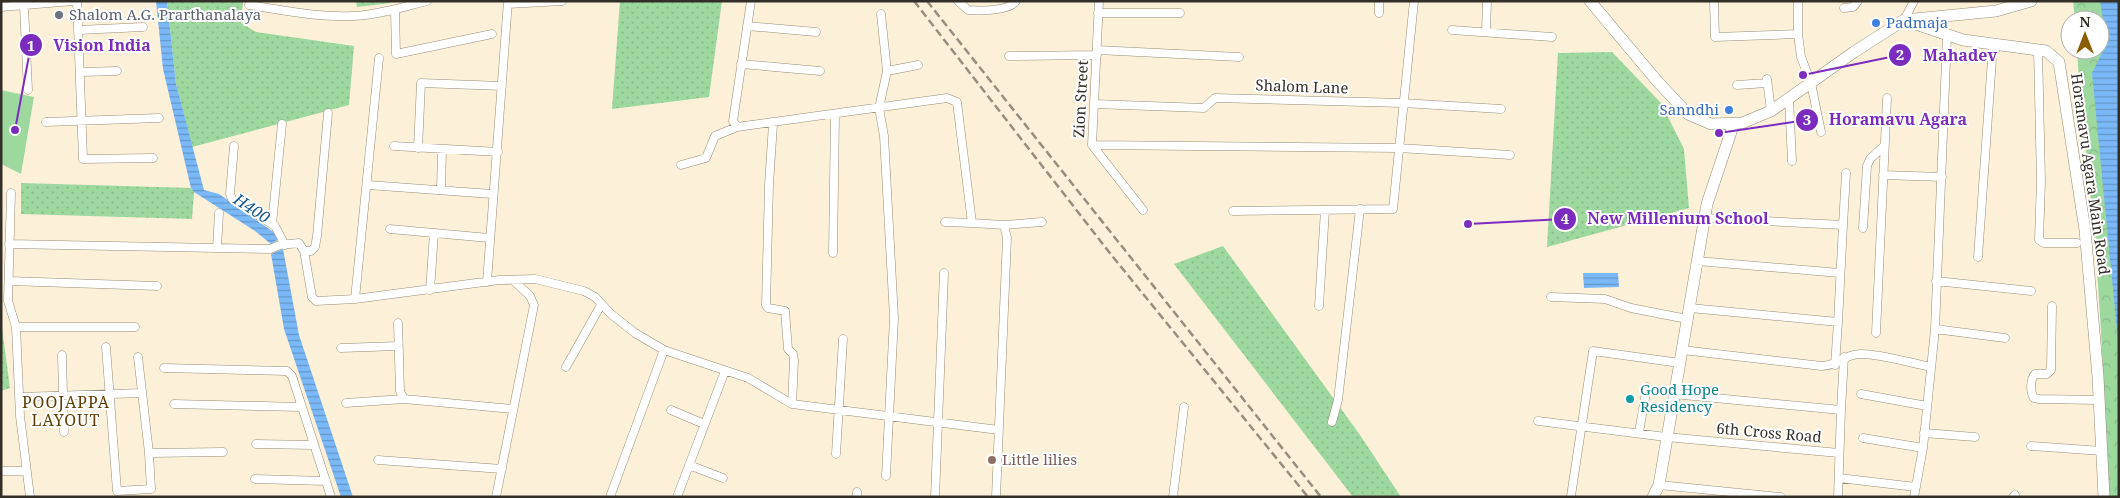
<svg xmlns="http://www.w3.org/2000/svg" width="2120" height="498" font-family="'Noto Serif',serif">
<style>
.grass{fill:url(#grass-dots)}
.park{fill:url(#park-crowns)}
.pitch{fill:#9dd89f}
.water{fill:url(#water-rules)}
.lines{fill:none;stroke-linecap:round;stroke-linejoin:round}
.street-casing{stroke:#968c76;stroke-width:9}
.secondary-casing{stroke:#968c76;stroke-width:12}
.street{stroke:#fff;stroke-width:8}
.secondary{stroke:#fff;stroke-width:11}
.rail{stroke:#978e7e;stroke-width:2.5;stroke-dasharray:8 4;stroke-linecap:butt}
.worship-dot{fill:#6b7280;stroke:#fff;stroke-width:2}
.shop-dot{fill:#3f7fe0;stroke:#fff;stroke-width:2}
.culture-dot{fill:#0f9aa8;stroke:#fff;stroke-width:2}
.education-dot{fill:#8d6e63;stroke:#fff;stroke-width:2}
.labels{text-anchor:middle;stroke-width:4;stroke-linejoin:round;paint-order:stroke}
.worship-label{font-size:15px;fill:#5b616d;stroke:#fff;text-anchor:start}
.shop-label{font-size:15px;fill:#366cbe;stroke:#fff;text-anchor:start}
.street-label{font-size:15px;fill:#342f26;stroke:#fff}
.culture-label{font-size:15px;fill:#0d838f;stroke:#fff;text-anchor:start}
.education-label{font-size:15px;fill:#785e54;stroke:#fff;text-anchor:start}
.water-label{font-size:16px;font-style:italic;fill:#13558e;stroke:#fff}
.neighbourhood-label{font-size:16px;letter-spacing:1px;fill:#5e3e04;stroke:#fff}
.leader{fill:none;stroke:#7b2cbf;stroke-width:2}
.callout-dot{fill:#7b2cbf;stroke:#fff;stroke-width:2}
.mark-label{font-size:15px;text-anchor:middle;font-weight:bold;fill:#fff}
.callout-label{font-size:16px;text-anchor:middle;font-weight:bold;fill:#7b2cbf;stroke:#fff;stroke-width:4;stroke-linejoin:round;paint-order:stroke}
</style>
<defs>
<pattern id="grass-dots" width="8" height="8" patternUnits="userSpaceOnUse" patternTransform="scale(1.25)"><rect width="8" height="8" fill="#9dd89f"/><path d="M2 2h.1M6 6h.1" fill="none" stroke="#88ba89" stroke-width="1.8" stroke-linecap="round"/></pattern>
<pattern id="park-crowns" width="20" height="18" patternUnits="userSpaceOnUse" patternTransform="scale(1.25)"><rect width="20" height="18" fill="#9dd89f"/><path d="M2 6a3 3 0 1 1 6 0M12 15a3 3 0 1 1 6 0" fill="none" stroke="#88ba89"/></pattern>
<pattern id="water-rules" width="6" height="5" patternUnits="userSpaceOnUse" patternTransform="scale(1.25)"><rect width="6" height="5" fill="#7ab8f7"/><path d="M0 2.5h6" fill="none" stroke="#6596c8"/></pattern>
</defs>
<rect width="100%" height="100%" fill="#fcf0d9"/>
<path class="grass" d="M167,1h76l-2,22 15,9 98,14 -5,59 -157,42 -16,-63z
M356,1h34l1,2 -34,4z
M620,1h102l-13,96 -97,12z
M1612,52l49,51 23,46 5,59 -142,39 11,-194z
M21,183l170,5 3,4 -2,27 -171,-5z
M1223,246l137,189 41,62h-48l-179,-233z
M1,320l9,68 -9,3z"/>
<path class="park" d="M2073,1h46v496h-11c-3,-95 -7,-190 -16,-285 -5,-54 -12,-107 -15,-162h23v-30h-25z"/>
<path class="pitch" d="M1,90l33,7 -13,77 -20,-10z"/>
<path class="water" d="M156,1h11l9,83 28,106 15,4 56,39 4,6 -8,5 -16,-13 -61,-39 -3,-4 -28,-119z
M2100,1h19v350l-27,-278 15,-30z
M283,249l16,86 54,162h-12l-57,-168 -13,-75z
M1583,273h35l1,14 -35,1z"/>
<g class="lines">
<g class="street-casing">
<path id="street" d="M77,1l6,158 70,-1
M958,1l10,9c11,1 43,1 48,-9
M1099,1l-7,144 51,65
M1379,1v12
M1714,1l1,36 83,-3
M1798,1v33l3,23 10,26 10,49
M508,4l54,-3
M249,5c34,5 70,13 105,11 24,-1 49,-9 73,-15
M24,6l4,84
M1,7l72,-6
M1844,8l9,-1 5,-6
M395,10l1,44 96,-20
M1098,13h82
M881,14l6,57 -8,37 5,28 10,182 -8,158
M1904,20l10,-19
M747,26l69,6
M79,30l64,-3
M1452,30l100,7
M1486,32l1,-31
M1097,50l142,7
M2038,50l3,131 -2,59 5,3h33
M1009,56l88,-1
M741,64l79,7
M887,71l31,-6
M81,72l36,-1
M1767,79l4,32
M1737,85l30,-2
M1789,99l3,62
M1094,104l110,4 11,-10 188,5 98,6
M46,122l113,-4
M773,124l-4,61 -3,120 2,3 17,3 3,38 5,5 1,7 -2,43
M737,127l-4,-6 18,-120
M1092,145l307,3 111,7
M234,146l-4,48 2,5 43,27 10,19
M394,146l104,6
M418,148l3,-65 81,3
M681,165l25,-7 9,-22 22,-9 210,-29 10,4 15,121 32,2 3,13 -11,259
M1883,175l59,2
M368,185l124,9
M441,190l1,-41
M11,193l-3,108 8,26 4,89 10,81
M1233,211l160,-2 21,-208
M945,222l27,1
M272,224l10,-100
M1004,225l38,-3
M1843,225l3,-52
M1863,228l4,-62 3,-7 14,-13
M390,229l99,9
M9,244l261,5 10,-4 19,-2 5,8 8,46 4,4 39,-2 144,-19 36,-1 49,12 11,6 16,17 24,19 29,17 84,28 44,26 207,26
M217,248l2,-35
M304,251h7l4,-4 2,-11 11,-123
M833,253l2,-138
M1978,257l15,-212
M1697,261l143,12
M9,281l148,5
M1936,281l95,10
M487,282l21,-281
M430,290l4,-57
M1551,297l54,2 26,9 56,11
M355,299l24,-241
M1319,306l6,-96
M2052,306l-1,64 -4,4h-12c-5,6 -5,18 -1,24l5,1 60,1
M1690,308l148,14 5,-97 -138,-7
M398,323l2,68 4,8 108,10
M16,327h119
M1935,329l70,9
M1876,333l11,-235
M106,347l11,144 34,-2 -2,-36 -11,-96
M341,348l57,-2
M1682,350l140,16c18,-1 22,-12 39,-12 21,0 49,9 70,13
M62,355l2,77
M1835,365l3,-43
M566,367l35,-62
M164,368l123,3 5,5 39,121
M1673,394l168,16 -3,87
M1861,394l66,12
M20,397l122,-4
M346,403l58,-4
M174,404l128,3
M671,410l33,14
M1841,410l3,-53
M1538,421l128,16 173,16
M1332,422l6,-22 22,-191
M1639,432l8,-45
M1924,433l51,4
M1863,438l60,10
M256,444l58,1
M2031,446l71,5
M149,453l74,-1
M836,454l7,-115
M378,460l124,9
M689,465l34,13
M1,471h25
M1839,478l77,9
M255,479l71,2
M1659,485l122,12
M1571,496l22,-145 87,12
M496,497l38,-192 -4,-9 -17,-16
M610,497l54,-147
M677,497l48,-126
M857,497v-5
M935,497l9,-224
M1173,497l11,-90
M1914,497l9,-49 12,-119 12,-293
M2013,497l2,-2"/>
</g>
<g class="secondary-casing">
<path id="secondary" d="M1590,1l67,80 31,33 23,10 31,-1 29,-12 83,-59 50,-32 92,-9 35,-10
M1904,20l59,20 83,11 13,11 26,168 13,147 6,120
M1653,497l6,-12 48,-281 27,-81"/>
</g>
<use href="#street" class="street"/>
<use href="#secondary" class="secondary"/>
<path class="rail" d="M914,1l195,251 199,245
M927,1l394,496"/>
</g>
<circle class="worship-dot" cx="59" cy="15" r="5"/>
<g class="shop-dot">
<circle cx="1876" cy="23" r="5"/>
<circle cx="1729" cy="110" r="5"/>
</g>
<circle class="culture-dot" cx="1630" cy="399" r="5"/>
<circle class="education-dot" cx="992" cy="460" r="5"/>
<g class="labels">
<g class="worship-label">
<text x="69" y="20">Shalom A.G. Prarthanalaya</text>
</g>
<g class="shop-label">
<text x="1886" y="28">Padmaja</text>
<text x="1719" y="115" text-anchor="end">Sanndhi</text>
</g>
<g class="street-label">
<text transform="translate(1302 87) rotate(2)" y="5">Shalom Lane</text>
<text transform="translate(1081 99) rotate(-87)" y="5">Zion Street</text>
<text transform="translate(2090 174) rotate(82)" y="5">Horamavu Agara Main Road</text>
<text transform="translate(1769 433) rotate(5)" y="5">6th Cross Road</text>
</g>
<g class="culture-label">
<text x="1640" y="395">Good Hope<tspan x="1640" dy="17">Residency</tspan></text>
</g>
<g class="education-label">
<text x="1002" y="465">Little lilies</text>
</g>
<g class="water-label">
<text transform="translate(252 208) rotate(33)" y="6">H400</text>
</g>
<g class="neighbourhood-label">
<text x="66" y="408">POOJAPPA<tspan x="66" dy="18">LAYOUT</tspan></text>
</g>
</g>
<path class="leader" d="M15 130L31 45M1803 75L1900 55M1719 133L1807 120M1468 224L1565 219"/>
<g class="callout-dot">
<circle cx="15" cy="130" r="5"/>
<circle cx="1803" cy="75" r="5"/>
<circle cx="1719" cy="133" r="5"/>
<circle cx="1468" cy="224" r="5"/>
<circle cx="31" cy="45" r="12"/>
<circle cx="1900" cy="55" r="12"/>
<circle cx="1807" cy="120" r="12"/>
<circle cx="1565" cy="219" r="12"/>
</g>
<g class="mark-label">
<text x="31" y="51">1</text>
<text x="1900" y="60">2</text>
<text x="1807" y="125">3</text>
<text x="1565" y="224">4</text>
</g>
<g class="callout-label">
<text x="102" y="51">Vision India</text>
<text x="1960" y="61">Mahadev</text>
<text x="1898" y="125">Horamavu Agara</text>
<text x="1678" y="224">New Millenium School</text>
</g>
<rect width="2120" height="498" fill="none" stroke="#342f26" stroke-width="5"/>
<g transform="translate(2085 35)"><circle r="24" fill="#ffffff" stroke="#aeaca8"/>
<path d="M0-4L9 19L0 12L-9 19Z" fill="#8b5d02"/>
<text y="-8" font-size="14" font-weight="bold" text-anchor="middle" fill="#342f26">N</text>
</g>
</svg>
